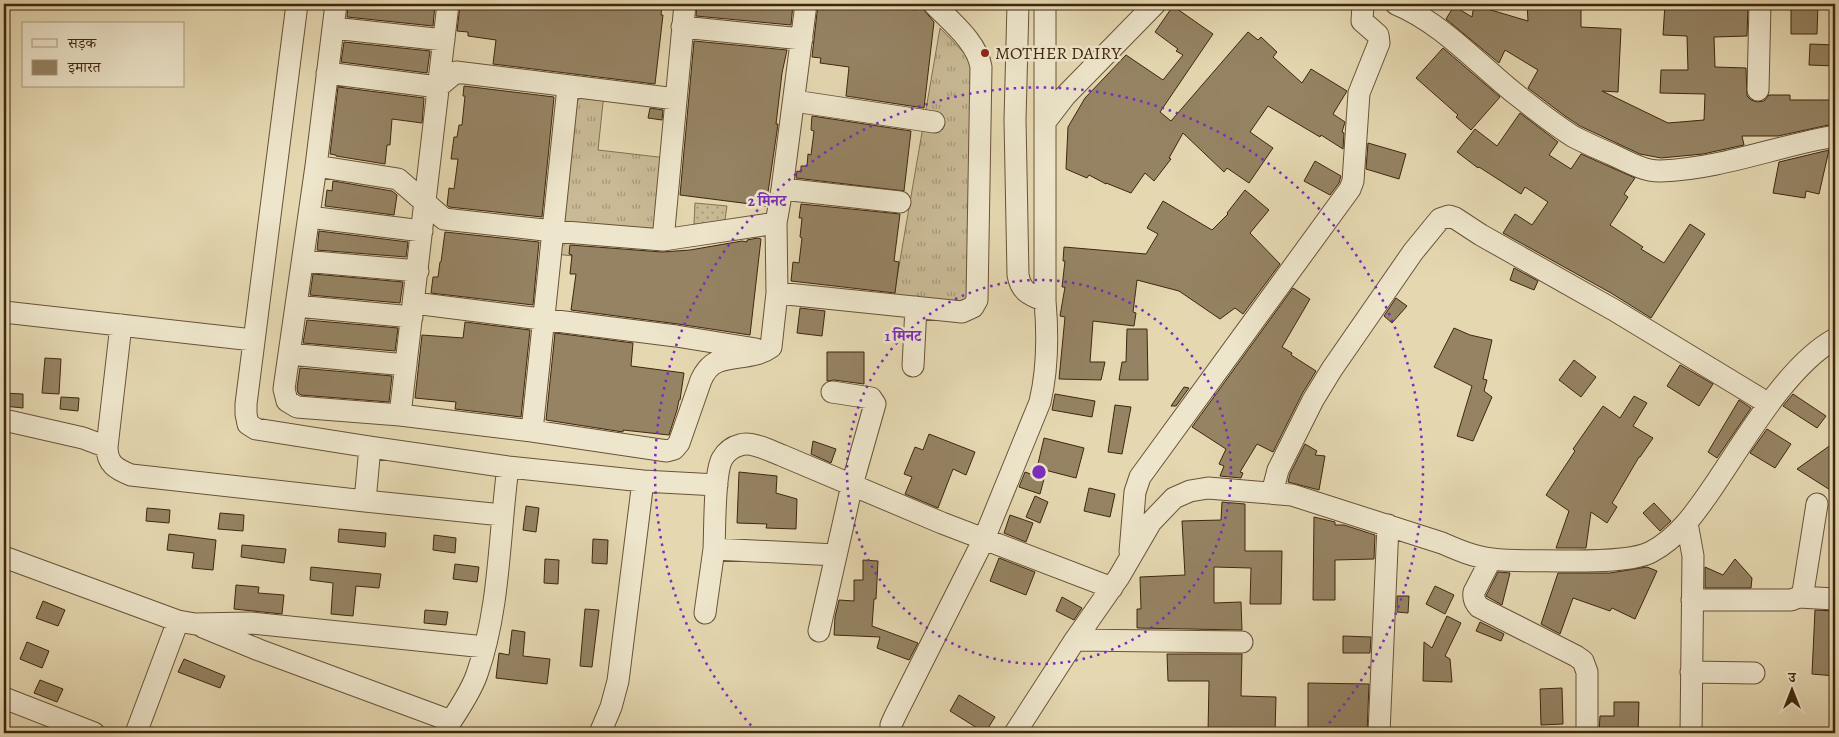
<svg xmlns="http://www.w3.org/2000/svg" width="1839" height="737" font-family="Alegreya,'Noto Serif Devanagari',serif">
<style>
.grass{fill:url(#grass-tufts);stroke:#847052}
.park{fill:url(#park-dots);stroke:#847052}
.building{fill:#958363;stroke:#3e270e}
.lines{fill:none;stroke-linecap:round;stroke-linejoin:round}
.minor-casing{stroke:#685337;stroke-width:23}
.minor{stroke:#eee6cc;stroke-width:21}
.ring{fill:none;stroke:#7b2cbf;stroke-width:2.5;stroke-dasharray:2.5 5}
.poi-dot{fill:#8f2418;stroke:#eee6cc;stroke-width:2}
.labels{text-anchor:middle;stroke-width:5;stroke-linejoin:round;paint-order:stroke}
.poi-label{font-size:18px;fill:#3e270e;stroke:#eee6cc;text-anchor:start}
.centre{fill:#7b2cbf;stroke:#eee6cc;stroke-width:2.5}
.ring-label{font-size:15px;text-anchor:middle;font-weight:bold;fill:#7b2cbf;stroke:#eee6cc;stroke-width:5;stroke-linejoin:round;paint-order:stroke}
</style>
<defs>
<pattern id="grass-tufts" width="24" height="20" patternUnits="userSpaceOnUse" patternTransform="scale(1.25)"><rect width="24" height="20" fill="#c9ba95"/><path d="M3 7l-1-3M5 7V3M7 7l1-3M15 17l-1-3M17 17v-4M19 17l1-3" fill="none" stroke="#a59778"/></pattern>
<pattern id="park-dots" width="8" height="8" patternUnits="userSpaceOnUse" patternTransform="scale(1.25)"><rect width="8" height="8" fill="#c9ba95"/><path d="M2 2h.1M6 6h.1" fill="none" stroke="#a59778" stroke-width="1.8" stroke-linecap="round"/></pattern>
</defs>
<rect width="100%" height="100%" fill="#e5d8b1"/>
<filter id="stains"><feTurbulence type="fractalNoise" baseFrequency=".004" numOctaves="4"/><feColorMatrix values="0 0 0 0 .2 0 0 0 0 .09 0 0 0 0 .02 0 0 0 .5 -.17"/></filter>
<radialGradient id="worn" r=".72"><stop offset=".6" stop-color="#630" stop-opacity="0"/><stop offset="1" stop-color="#630" stop-opacity=".3"/></radialGradient>
<path class="grass" d="M940,28l33,34 -1,233 -14,10 -64,-10z
M590,92l14,1 -6,57 69,8 -4,82 -87,-11 -3,27 -18,-2 20,-152z"/>
<path class="park" d="M695,203l32,3 -3,20 -30,-2z"/>
<path class="building" d="M348,4h87l-2,22 -86,-9z
M471,4h191l-1,11h2l-8,69 -162,-20 3,-24 -28,-4v-4l-11,-1 3,-25 10,1z
M697,4h96l-2,21 -95,-9z
M818,4h72l-1,3 27,3 1,-2 6,1 11,13 -10,86 -78,-12 3,-29 -29,-4 1,-5 -9,-1z
M1527,4h54v23l40,2 -3,63 -16,-1 66,32 36,-3 1,-26 -45,-1 1,-23h27l-1,-34 -24,-1 2,-31h83l-1,32 -33,1 1,30 31,1 1,28 4,4 6,2 7,-1 5,-6h21v5h43v24l-55,12h-36l2,9 -41,9 -42,4 -21,-4 -60,-28 -15,-10 -37,-28 10,-18 -33,-20 -6,13 -53,-44 8,-13 18,11 2,-12 54,16z
M1791,4h27l-1,30h-26z
M1173,6l40,28 -53,78 11,9 77,-89 10,8 3,-3 16,15 -4,5 29,26 9,-14 36,22 -14,23 12,8 -3,10 2,1 -1,16 -22,-14 -1,2 -52,-31 -18,26 23,16 -24,35 -22,-15 -3,4 -41,-39 -14,25 2,1 -17,22 -9,-8 -14,20 -25,-10v1l-17,-9 -2,3 -21,-9 2,-42 17,-29 41,-43 37,25 20,-25 -7,-4 2,-2 -23,-17z
M694,41l93,9 -5,23 -6,51h2l-12,82 -86,-11z
M344,42l86,9 -3,22 -86,-11z
M1810,44l25,1v21l-26,-1z
M1443,48l57,49 -29,33 -15,-13 2,-2 -42,-37z
M464,86l90,11 -12,120 -93,-10 -2,-2 2,-17 5,1 4,-30h-7l3,-22h3l2,-12h3l3,-29h-2z
M338,87l86,11 -2,25 -30,-4 -2,26h-3l-2,19 -49,-8v-1l-6,-1z
M650,108l13,2 -1,10 -14,-2z
M1520,113l38,29 -9,13 22,14 10,-15 54,24 -11,16 4,3 -18,28 33,22 -2,2 23,14 26,-39 15,10 -54,84 -40,-25 -108,-60 12,-19 17,11 16,-23 -23,-15 -4,7 -42,-27 -1,1 -21,-16 18,-23 22,17z
M812,116l99,15 -7,60 -108,-13 1,-7 4,1v-6h6l1,-12 3,1 3,-24 -3,-1z
M1368,143l38,11 -7,25 -33,-10z
M1829,150l-10,44 -13,-3 -1,7 -32,-5 6,-31z
M1315,161l26,15 -2,7 -9,12 -26,-14z
M333,181l59,10 5,4 -3,20 -69,-9 2,-16 5,1z
M1245,190l24,20 -19,23 30,31 -37,50 -8,-6 -15,11 -41,-28 -42,-11 -4,32 3,1 -2,13 -41,-5 -3,41h15l-4,18 -42,-1 6,-62 -5,-1 5,-29h-3l3,-26h-2l1,-14 82,7 12,-20 -11,-6 16,-27 49,29 16,-16 -1,-1z
M801,204l99,10 -6,47 5,1 -4,31 -104,-12 2,-19 6,1 3,-25 -2,-1 2,-19h-3z
M319,231l89,11 -2,15 -89,-7z
M445,232l94,10 -6,63 -102,-12 2,-16h5l2,-15h1z
M758,238l3,1 -11,96 -72,-11 -107,-14 5,-36h-6l2,-19 -3,-1 1,-9 92,7 28,-2 52,-9 5,1v-2z
M1514,268l24,13 -4,9 -24,-10z
M313,274l90,8 -3,21 -90,-8z
M1293,288l17,11 -28,48 10,6 -1,2 25,16 -14,23 -29,58 -16,-8 -17,28 3,1 -2,5 -21,-2 4,-10 -5,-2 7,-15 -34,-22z
M1396,298l11,8 -15,17 -8,-7z
M800,308l25,3 -3,25 -25,-3z
M307,320l91,8 -3,23 -92,-8z
M465,322l65,8 -9,87 -66,-8 1,-7 -41,-4 7,-63 41,3z
M1454,328l16,7 22,5 -9,39 4,1 -3,11 8,6 -19,44 -16,-5 15,-50 -38,-19z
M1127,329h20l1,51h-29l3,-18h4z
M555,333l78,10 -2,23 53,7 -4,27h-1l-2,10 -8,25 -46,-5v2l-77,-12z
M827,352h37v32l-30,-4 -7,1z
M45,358l16,1 -2,35 -17,-1z
M1574,360l22,17 -15,20 -22,-17z
M1680,365l33,19 -14,22 -32,-20z
M300,368l92,8 -3,26 -88,-7 -3,-2 -1,-5z
M1184,387l5,1 -13,18h-5z
M4,393l19,1v14l-19,-2z
M1055,394l40,7 -3,16 -40,-7z
M1793,394l33,22 -9,12 -34,-22z
M1634,396l13,7 -14,23 20,12 -13,19h-1l-27,46 5,4 -10,16 -16,-11 -5,36h-30l13,-37 -23,-16 29,-44 -2,-2 30,-43 17,12z
M61,397l18,1 -1,13 -18,-2z
M1739,400l12,8 -34,50 -9,-6z
M1115,405l16,2 -9,47 -14,-2z
M1767,429l24,15 -16,24 -25,-15z
M929,434l46,18 -9,23 -13,-6 -15,39 -33,-14 7,-17 -8,-3 11,-27 8,3z
M1044,438l40,10 -8,30 -39,-10z
M813,441l23,8 -5,14 -20,-9z
M1835,442v51l-38,-24z
M1305,444l12,7 -2,4 10,1 -6,34 -31,-8 2,-8z
M739,472l38,4 -1,17 21,6 -1,30 -30,-1 1,-4 -30,-1z
M1025,472l19,7 -4,15 -21,-7z
M1089,488l26,6 -5,23 -26,-6z
M1035,496l13,6 -8,21 -14,-6z
M1222,502l23,2v47h37l-1,53h-31l1,-36 -37,-1v36l27,-1 1,28 -105,-2v-19h4l-1,-32 45,-2 -3,-54 39,-1z
M1654,503l17,18 -11,10 -17,-18z
M526,506l13,2 -3,24 -13,-2z
M147,508l23,2 -1,13 -23,-2z
M220,513l24,2 -1,16 -25,-2z
M1010,515l23,8 -7,19 -22,-9z
M1314,517l21,5v3h9l31,10 -1,24 -39,1v40h-22z
M339,529l47,4 -1,14 -47,-5z
M169,534l47,6 -3,30 -21,-2 2,-15 -27,-3z
M434,535l22,3 -1,15 -22,-3z
M593,539l15,1 -1,24 -15,-1z
M242,545l44,4 -2,14 -43,-6z
M999,558l36,14 -9,23 -36,-14z
M545,559l14,1 -1,24 -14,-1z
M1735,559l17,19 -1,10h-46v-21l18,8z
M863,560l15,1 -2,38h-2l-2,27 46,17 -9,17 -32,-12 3,-11 -46,-2 1,-18 4,-17 15,1v-21h9z
M455,564l24,3 -2,15 -24,-3z
M311,567l70,7 -2,14 -23,-2 -3,30 -22,-2 2,-31 -23,-3z
M1647,567l10,4 -22,48 -23,-11 -2,3 -37,-13 -13,36 -19,-10 17,-51h52z
M1498,572l12,1 -8,32 -16,-9z
M236,585l23,2 -1,6 26,2 -2,19 -48,-5z
M1435,586l19,9 -9,19 -19,-10z
M1397,596h12l-1,17 -11,-1z
M1062,597l20,11 -8,12 -18,-9z
M43,601l22,9 -7,16 -22,-8z
M585,609l14,1 -7,57 -12,-1z
M425,610l23,2 -2,13 -22,-2z
M1815,610l20,1v65l-23,-2z
M1447,616l14,7 -16,33 5,3 2,23 -29,-1 1,-39 8,6z
M1480,622l24,12 -3,7 -25,-10z
M512,630l13,2 -2,24 27,3 -3,25 -51,-6 3,-25 10,2z
M1343,636l28,1 -1,16h-27z
M27,642l22,9 -7,17 -22,-9z
M1167,654h75l-1,42 35,1 -1,36h-67l1,-52h-41z
M184,659l41,17 -5,12 -42,-16z
M40,680l23,9 -6,13 -23,-9z
M1308,683l61,1 -2,49h-59z
M1562,688l1,36 -22,1 -1,-36z
M959,695l36,22 -10,16 -35,-22z
M1614,702h25l-1,31h-39l1,-17h14z"/>
<g class="lines">
<g class="minor-casing">
<path id="minor" d="M297,4l-51,400v10l2,10 8,5 114,18 138,20 135,14 -25,200 -7,26 -11,26
M336,4l-20,162 -32,223 3,12 10,6 103,8 132,16 135,20 7,-2 5,-6 22,-63c3,-7 9,-15 16,-18 16,-7 38,-3 54,-15l6,-54 185,19 11,-5 4,-7 4,-233c-4,-25 -30,-45 -47,-63
M1018,4l-3,116 3,155c3,17 12,20 27,26
M1396,4c44,18 80,58 117,88 19,15 40,32 61,45 12,6 25,12 37,17 15,7 34,18 50,17 59,-2 116,-25 174,-35
M682,27l120,12
M333,28l111,12
M327,73l111,14 18,-15 220,27
M1758,90l2,-86
M794,101l140,21
M1045,122l20,-26 90,-92
M316,166l82,13 46,40 109,12 110,9 22,-236
M782,189l118,13
M309,217l113,14
M663,240l113,-17
M303,261l115,10
M777,293l-1,-70 6,-34 24,-185
M414,303l262,33 80,13
M296,306l116,11
M4,312l249,28
M121,325l-14,122c0,17 9,22 24,28l234,26
M289,354l117,11
M913,366l3,-59
M400,415l48,-411
M4,420l79,18 24,9
M532,431l36,-344
M370,447l-5,54 137,14
M643,481l74,4
M1272,493l6,-23 35,-70 19,-31 81,-117 27,-33 9,-3 6,2 26,17 133,75 155,94
M1687,523l6,33 -2,177
M1130,552l5,-60 5,-15 210,-288 3,-8 6,-88 20,-50 -1,-8 -16,-14 1,-17
M836,555l-122,-6c1,-20 0,-75 8,-90 4,-7 10,-12 18,-14 12,-4 30,6 41,10l161,68 170,65
M4,557l174,64 17,3 56,-1 234,24
M1491,559l-17,33c-1,7 1,11 5,15l97,49 7,5 4,11v61
M1799,597l36,2
M1692,600h99l8,-3 4,-5 14,-88
M705,613l9,-64
M203,627l56,23 192,71
M819,631l33,-146 23,-81 -4,-6 -39,-6
M1075,640l167,2
M1691,672l63,1
M4,698l90,35
M136,733l42,-112
M443,733c11,-16 28,-41 34,-59 23,-65 22,-139 31,-207
M891,733v-8l4,-9 89,-177 56,-137c8,-34 8,-67 5,-101v-297
M1015,733l60,-93 44,-63 32,-55 23,-24 16,-7 18,-3 84,7 150,48c16,7 32,14 50,16 24,3 48,1 72,2 22,0 68,1 87,-9 27,-14 45,-40 62,-65 31,-45 74,-122 122,-148
M1379,733l9,-208"/>
</g>
<use href="#minor" class="minor"/>
</g>
<g class="ring">
<circle cx="1039" cy="472" r="192"/>
<path d="M756 731A384 384 0 1 1 1322 731"/>
</g>
<circle class="poi-dot" cx="985" cy="53" r="5"/>
<g class="labels">
<g class="poi-label">
<text x="995" y="59">MOTHER DAIRY</text>
</g>
</g>
<circle cx="1039" cy="472" r="8" class="centre"/>
<g class="ring-label">
<text x="767" y="206">2 मिनट</text>
<text x="903" y="341">1 मिनट</text>
</g>
<rect width="1839" height="737" fill="none" stroke="#e5d8b1" stroke-width="20"/>
<rect x="5" y="5" width="1829" height="727" fill="none" stroke="#3e270e" stroke-width="2.5"/>
<rect x="10" y="10" width="1819" height="717" fill="none" stroke="#3e270e"/>
<rect x="22" y="22" width="162" height="65" fill="#eee6cc" stroke="#a89a80"/>
<rect x="32" y="39" width="25" height="8" fill="#eee6cc" stroke="#a89a80"/>
<text x="68" y="48" font-size="15" fill="#3e270e">सड़क</text>
<rect x="32" y="60" width="25" height="15" fill="#958363" stroke="#a89a80"/>
<text x="68" y="72" font-size="15" fill="#3e270e">इमारत</text>
<g transform="translate(1792 690)" stroke="#eee6cc" stroke-width="4" paint-order="stroke">
<path d="M0-4L9 19L0 12L-9 19Z" fill="#3e270e"/>
<text y="-8" font-size="14" font-weight="bold" text-anchor="middle" fill="#3e270e">उ</text>
</g>
<rect width="100%" height="100%" filter="url(#stains)"/>
<rect width="100%" height="100%" fill="url(#worn)"/>
</svg>
